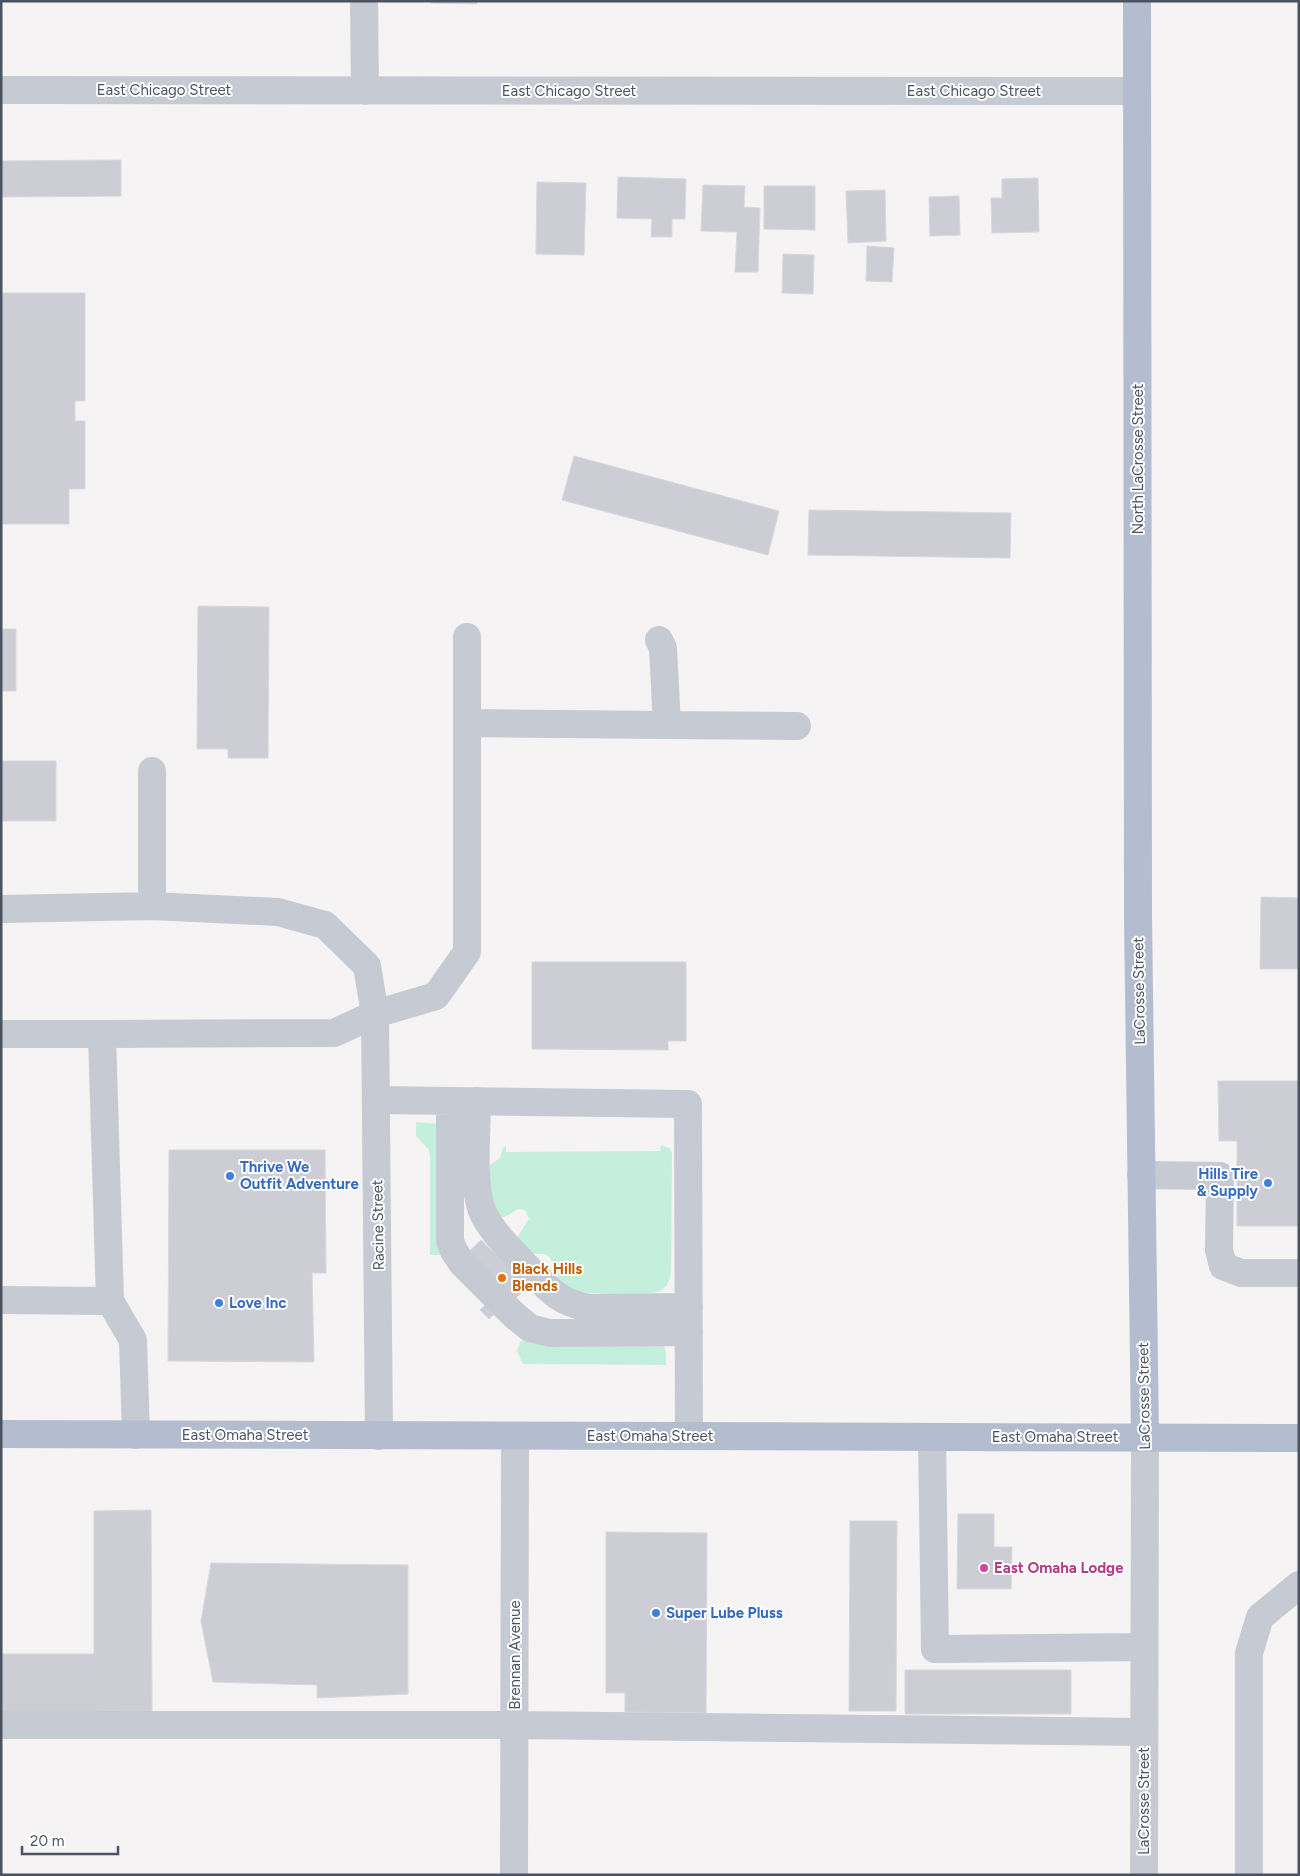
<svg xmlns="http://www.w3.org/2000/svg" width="1300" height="1876" font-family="Figtree,sans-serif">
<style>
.green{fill:#c5efdd}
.building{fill:#cdced5;stroke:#d7d8de}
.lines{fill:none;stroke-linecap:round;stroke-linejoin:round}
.minor{stroke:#c5cad3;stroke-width:28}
.major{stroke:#b4bdd0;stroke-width:28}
.shop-dot{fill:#3f7fe0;stroke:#fff;stroke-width:2}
.food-dot{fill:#e8710a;stroke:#fff;stroke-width:2}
.hotel-dot{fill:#d1479c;stroke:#fff;stroke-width:2}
.labels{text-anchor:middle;stroke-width:4;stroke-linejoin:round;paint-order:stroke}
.street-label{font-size:15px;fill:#4b5260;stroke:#fff}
.shop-label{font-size:15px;font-weight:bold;fill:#366cbe;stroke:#fff;text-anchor:start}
.food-label{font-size:15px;font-weight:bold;fill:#c56008;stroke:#fff;text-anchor:start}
.hotel-label{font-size:15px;font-weight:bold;fill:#b23c85;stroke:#fff;text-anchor:start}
</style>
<rect width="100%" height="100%" fill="#f5f3f3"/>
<path class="green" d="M416,1122l22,2 4,131h-12v-99l-1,-6 -13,-14z
M661,1145l8,3 3,4 -1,120c-1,8 -3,14 -11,19 -9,5 -78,4 -88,-1 -6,-3 -12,-9 -18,-13 -1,-20 -4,-26 -25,-22l-11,-15v-4l11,-17 -4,-9 -7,-1 -13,8 -8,-1 -8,-21 1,-30 10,-7 3,-10 3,-2v6l154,-1z
M527,1338l137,8 2,6v13l-143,-1 -6,-13 3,-9z"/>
<path class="building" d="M431,1h46v3l-46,-1z
M121,160v36l-120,1v-36z
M618,177l68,2 -1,40h-13v18h-21l1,-18 -35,-1z
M1038,178l1,54 -47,1 -1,-35h11v-19z
M537,182l49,1 -2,72 -48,-1z
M703,185l42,1 -1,21 16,1 -2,64h-23l2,-40 -36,-1z
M764,186h51v44l-51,-1z
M885,190l1,51 -38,2 -2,-52z
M959,196l1,39 -30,1 -1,-39z
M867,246l27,2 -2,34 -26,-1z
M783,254l31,1 -1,39 -31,-1z
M1,293h84v108h-10v20h10v68h-16v35h-68z
M574,456l205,55 -11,44 -206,-55z
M809,510l202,3 -1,45 -202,-3z
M198,606l71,1 -1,151h-40v-9h-31z
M1,629h15v62h-15z
M1,761h55v60h-55z
M1261,897l38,1v71h-39z
M532,962h154v79h-18v9l-136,-1z
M1218,1081h81v145h-62v-85h-18z
M169,1150h156l1,123h-14l2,89 -146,-1z
M481,1240l28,27 33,2 -18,18 1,2 -20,20 -3,-2 -13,12 -9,-9 12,-11 -35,-36z
M151,1510l1,201 -151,1v-58h93v-143z
M958,1514h36v33h18l-1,42h-54z
M850,1521h47l-1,190h-47z
M606,1532l101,1 -1,180 -81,-1v-19h-19z
M211,1563l197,2v129l-91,4v-13l-104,-3 -12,-61z
M905,1670h166v44h-166z"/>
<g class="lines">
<path class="minor" d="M364,1l1,90
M1,90l1136,1
M659,640l4,8 4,77 130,1
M467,723l200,2
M152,771v135
M1,909l151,-3 126,6 47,13 42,41 8,48 4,422
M1,1034h101
M376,1100l312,4 1,332
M450,1101v140l4,10 8,12 53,53 15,12 20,5 139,-1
M477,1101c0,30 -6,89 7,114 11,21 30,38 46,55 20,21 30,33 60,38l99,-1
M1141,1175l79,1 -1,74 4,16 18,7h58
M1,1300l109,1
M136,1435l-3,-95 -23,-39 -8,-267 232,-1 41,-19 61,-18 31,-44v-315
M932,1437l3,212 209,-2
M1,1725h514l629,7
M514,1875l1,-439
M1144,1875l1,-438
M1249,1875v-222l11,-36 39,-32"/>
<path class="major" d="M1137,1l1,916 7,520
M1,1434l1298,4"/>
</g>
<g class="shop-dot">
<circle cx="230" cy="1176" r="5"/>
<circle cx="1268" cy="1183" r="5"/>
<circle cx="219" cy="1303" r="5"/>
<circle cx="656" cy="1613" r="5"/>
</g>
<circle class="food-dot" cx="502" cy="1278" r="5"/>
<circle class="hotel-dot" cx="984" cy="1568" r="5"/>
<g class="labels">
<g class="street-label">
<text x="164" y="95">East Chicago Street</text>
<text x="569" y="96">East Chicago Street</text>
<text x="974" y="96">East Chicago Street</text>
<text transform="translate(1138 459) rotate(-90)" y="5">North LaCrosse Street</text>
<text transform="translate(1139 991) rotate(-91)" y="5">LaCrosse Street</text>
<text transform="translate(378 1225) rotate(-91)" y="5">Racine Street</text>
<text transform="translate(1144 1396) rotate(-91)" y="5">LaCrosse Street</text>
<text x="245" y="1440">East Omaha Street</text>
<text x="650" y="1441">East Omaha Street</text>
<text x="1055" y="1442">East Omaha Street</text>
<text transform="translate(515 1655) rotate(-90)" y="5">Brennan Avenue</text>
<text transform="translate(1144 1801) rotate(-90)" y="5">LaCrosse Street</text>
</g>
<g class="shop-label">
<text x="240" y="1172">Thrive We<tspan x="240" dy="17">Outfit Adventure</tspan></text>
<text x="1258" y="1179" text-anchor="end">Hills Tire<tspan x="1258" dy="17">&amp; Supply</tspan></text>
<text x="229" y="1308">Love Inc</text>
<text x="666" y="1618">Super Lube Pluss</text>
</g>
<g class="food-label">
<text x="512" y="1274">Black Hills<tspan x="512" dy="17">Blends</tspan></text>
</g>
<g class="hotel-label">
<text x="994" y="1573">East Omaha Lodge</text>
</g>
</g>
<rect width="1300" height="1876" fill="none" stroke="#4b5260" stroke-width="5"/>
<path d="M22 1846v8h96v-8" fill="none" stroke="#4b5260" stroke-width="2.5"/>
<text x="30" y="1846" font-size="15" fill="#4b5260" stroke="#ffffff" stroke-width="4" paint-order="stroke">20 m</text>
</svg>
